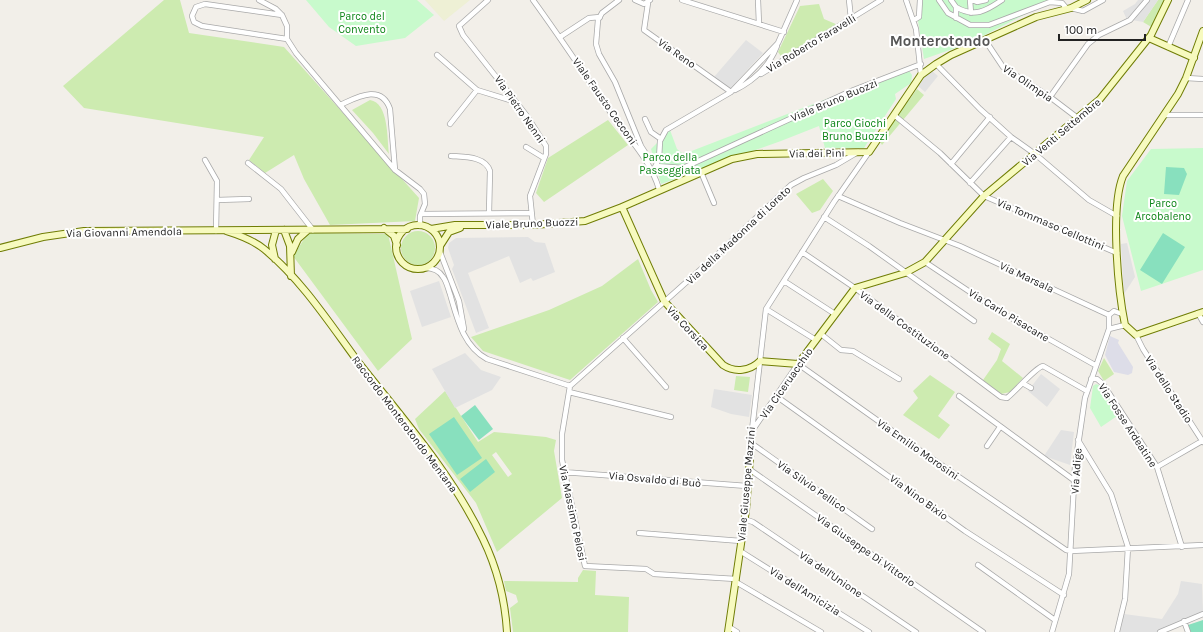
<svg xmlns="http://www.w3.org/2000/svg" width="1203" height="632" font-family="Karla,sans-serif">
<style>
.farmland{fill:#eef0d5}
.grass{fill:#cdebb0;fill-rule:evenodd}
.park{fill:#c8facc}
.pitch{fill:#88e0be}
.parking{fill:#e2e2e2}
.plaza{fill:#dddde8}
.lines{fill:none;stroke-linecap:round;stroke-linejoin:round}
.street-casing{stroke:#a9a9a9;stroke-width:6}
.secondary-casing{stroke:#707d05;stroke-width:8}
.street{stroke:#fff;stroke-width:4.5}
.secondary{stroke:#f7fabf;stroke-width:6}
.labels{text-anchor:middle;stroke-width:4;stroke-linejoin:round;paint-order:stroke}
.park-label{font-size:11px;fill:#0c8416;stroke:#fff}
.street-label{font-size:11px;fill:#222;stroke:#fff}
.district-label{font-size:15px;font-weight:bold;fill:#555;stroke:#fff}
</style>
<rect width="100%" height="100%" fill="#f2efe9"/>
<path class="farmland" d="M425,0h45l-26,21z"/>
<path class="grass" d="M164,0h16l9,33 95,14 135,151 -4,23 -85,4 -26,-46 -10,-24 -29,18 -16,-13 15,-23 -180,-29 -21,-22z
M1158,0h7l-12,28 -10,-6z
M819,4l5,15 14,6 -55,34 -5,-7 22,-46z
M917,89l7,6 -42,50 -3,-5z
M370,100c19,3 17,39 19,54l-16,-21 -21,-23z
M608,120l20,25 -84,57 -8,-9 12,-35z
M823,179l10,12 -13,19 -8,3 -16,-19z
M401 248a17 17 0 1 1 34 0a17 17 0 1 1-34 0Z
M308,233l80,1 24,105 -34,32 -85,-115z
M638,259l13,31 7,12 -88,78 -87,-29 -12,-14 78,-27 53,-24z
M992,332l18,12 -8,17 21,17 -13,14 -9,2 -18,-14 14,-20 4,-11 -13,-10z
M1104,358l10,16 -10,7 -6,-10z
M930,375l25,17 -17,24 12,9 -11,14 -36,-24 15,-17 -5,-7z
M736,376l14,1 -2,15 -14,-2z
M445,391l33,51 16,-10 52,5 10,3 -2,11 8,47 -65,54 -21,-49 -57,-74 -4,-10zM496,452l16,22 -4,3 -16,-22z
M583,570l13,1 -1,24 34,2 -1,35h-115l-3,-24 8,-6 -2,-7 -10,-4 -2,-10 74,1v-4z"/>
<path class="park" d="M306,0h111l17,15 -29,23 -49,8 -27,-19z
M920,0h133l-86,44 -43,15 -6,-38z
M907,68l5,7 -1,8 -16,11 1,5 -32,49h-39l-6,-22 -38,15 -120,43 -10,-35 19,-19 7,19 5,4 7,-1z
M1203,148v122l-62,21 -19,-75 5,-35 24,-32z
M1096,384l5,2 19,28 -19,13 -11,-19 3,-22z"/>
<path class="pitch" d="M1166,167l18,1 3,6 -8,21 -15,-1z
M1163,233l22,14 -23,37 -22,-14z
M475,405l18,24 -14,11 -18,-24z
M454,417l28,41 -25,17 -28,-41z
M486,459l9,13 -25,20 -10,-13z
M1203,620v12h-13l-2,-7z"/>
<path class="parking" d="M1138,0h20l-15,22 -11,-2 -4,2 -5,-11 12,-7z
M746,40l17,13 -35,38 -14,-14z
M931,70l7,6 -13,16 -7,-6z
M528,237l7,5 10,1 10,29 -22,9 -2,-3 -11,5 -11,-27 -41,17 21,55 -13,5 -24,-64 2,-4 -6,-17 1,-5 7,-5z
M1127,243l8,34 -11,17 -3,-50z
M439,281l12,36 -29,10 -12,-36z
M465,353l16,17 20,7 -9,13 -37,18 -23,-39z
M1041,374l19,15 -13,18 -19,-16z
M714,389l38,6 -3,22 -18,-3 -20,-7z
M1061,430l13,2 -4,33 -26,-9z
M1181,581l21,3 1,28 -44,20h-39l4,-18 38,5 16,-25z"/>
<path class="plaza" d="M1110,336l9,4 -1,3 15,24 -1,6 -4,2 -14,-3 -9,-17z"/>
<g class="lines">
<g class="street-casing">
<path id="street" d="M259,0l17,9 6,6 5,11v13l9,14 99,117 25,19 4,5 1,10 -5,12v10
M488,0l-29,26 4,9 64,81 19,30v8l-16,42 3,29
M533,0c27,37 52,75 78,113 17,25 39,46 48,76
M619,0l-17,13 -4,7 -2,24 3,10 16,28 26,64 9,14
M635,0l9,4 6,-4
M682,0l102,32
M758,0l1,24
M849,0l2,19
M906,0l10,29 5,46
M939,0l9,13 22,12h19l61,-23 12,1 5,6
M951,0l5,7v11
M970,0l1,13
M972,0l5,2 9,-2
M648,3l-4,27 87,62
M956,7c18,11 30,4 46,-7
M1071,8l12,3 20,-11
M282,15l-77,-11 -9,3 -4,9 2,6 8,4 85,13
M914,20l5,-3 1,-17
M560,37l29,-19 11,-1
M985,40l18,27 47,30 29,22
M1168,47l20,-47
M437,55l40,35
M936,64l44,45 31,28 24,17 54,46 28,16
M761,74l120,-74
M1186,78l17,1
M735,90c20,-10 34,-23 42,-44
M1050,97l38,-53 11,-9 31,-15 17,-20
M340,105c16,-7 41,-22 50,4l5,61
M894,115l46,38 44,43 133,57
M1165,115h38
M645,119l6,13 10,7
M450,124l27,-34 39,12
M526,147l18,11
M451,156c13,1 34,0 39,15l-1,42
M205,160l12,21 -1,50
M248,163l33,26 32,41
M951,164l39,-47
M656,166l27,2 12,6
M683,168l168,-77 70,-27
M653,171l6,-12 1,-18 6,-11 65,-38 47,-49 19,-43
M701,172l13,31
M970,183l41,-46
M838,196l62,27 60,23 149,69
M217,200l32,-1
M422,214l109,-1
M824,217l45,29 105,75
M440,252l19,49 5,28
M802,252l53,36 146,109 6,1c8,-6 29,-31 36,-32l44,25
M925,262l72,48 98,55
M425,268c7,0 14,2 18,9 4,5 5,12 7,17 7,24 13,52 37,65l83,27
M784,281l51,33
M766,309l50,31
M1198,313l5,9
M1109,315l5,-4 8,3
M1109,315v14
M821,334l20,16 12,1 46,28
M1136,335l7,14 60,93
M623,338l43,49
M1091,379h6l6,5 54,83 25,80
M1024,384l7,4
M569,392l102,25
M776,396l189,135 99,64
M959,396l116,85
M752,430l14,-121 68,-107 35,-50
M752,431l46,-67 117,83 151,103 5,1 132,-6
M1078,440l33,54 17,53 -3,52 -8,33
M751,443l121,86
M987,446l13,-19
M1157,467l45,-26
M749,469l234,163
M563,472l184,14
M744,519l9,3 163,110
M639,533l102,8
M740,551l129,81
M978,565l77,55
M736,579l-82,-5 -8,-5 -61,-3 -23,-106v-26l8,-48 149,-133 72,-68 13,-7 32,-13 22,-13
M736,582l85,50
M1184,621l4,11
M729,627l8,5
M1052,632l17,-58 6,-108 10,-68 24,-69 16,-4
M1160,632l43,-18"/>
</g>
<g class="secondary-casing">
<path id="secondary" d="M1203,31l-17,47 -8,16 -55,82c-13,32 -5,115 2,149l11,10 67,-23
M1149,38l45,20
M622,207l42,94 59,64c12,8 27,6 37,-4l38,3 57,-76 50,-15 20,-11 59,-66 116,-97 51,-64 17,-35
M396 247a22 22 0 1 1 44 0a22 22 0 1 1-44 0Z
M384,228l10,8 3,9
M431,229l24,-4h78l52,-4 37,-14 110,-48 25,-5 112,-2 52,-77 15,-11 15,-9 85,-38 35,-9 16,-8
M284,230l6,16 1,30
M226,231c13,4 27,9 38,18 38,31 66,75 95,114 44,56 93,111 124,176 14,29 22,60 24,93
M440,246l9,-14 11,-4
M0,248l43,-11 41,-6 323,-2
M292,252l6,-13 10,-9
M275,259l-3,-14 4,-15
M728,632l18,-122 6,-79"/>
</g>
<use href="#street" class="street"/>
<use href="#secondary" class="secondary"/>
</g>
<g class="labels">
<g class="park-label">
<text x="362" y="20">Parco del<tspan x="362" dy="13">Convento</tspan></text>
<text x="855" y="127">Parco Giochi<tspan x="855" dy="13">Bruno Buozzi</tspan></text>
<text x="670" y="161">Parco della<tspan x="670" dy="13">Passeggiata</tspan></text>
<text x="1163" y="207">Parco<tspan x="1163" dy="13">Arcobaleno</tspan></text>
</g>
<g class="street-label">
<text transform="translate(811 43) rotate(-31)" y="4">Via Roberto Faravelli</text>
<text transform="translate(677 53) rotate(35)" y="4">Via Reno</text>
<text transform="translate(1028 83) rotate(34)" y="4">Via Olimpia</text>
<text transform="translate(834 100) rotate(-23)" y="4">Viale Bruno Buozzi</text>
<text transform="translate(605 101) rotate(55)" y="4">Viale Fausto Cecconi</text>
<text transform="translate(520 109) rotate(55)" y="4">Via Pietro Nenni</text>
<text transform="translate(1061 132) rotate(-40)" y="4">Via Venti Settembre</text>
<text transform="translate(817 153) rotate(-1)" y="4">Via dei Pini</text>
<text transform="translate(532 223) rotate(-2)" y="4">Viale Bruno Buozzi</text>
<text transform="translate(1051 224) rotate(23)" y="4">Via Tommaso Cellottini</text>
<text transform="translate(124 232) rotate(-1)" y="4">Via Giovanni Amendola</text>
<text transform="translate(738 235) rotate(-43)" y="4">Via della Madonna di Loreto</text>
<text transform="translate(1027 277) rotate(25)" y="4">Via Marsala</text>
<text transform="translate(1009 315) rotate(31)" y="4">Via Carlo Pisacane</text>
<text transform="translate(905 325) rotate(36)" y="4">Via della Costituzione</text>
<text transform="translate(688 328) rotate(47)" y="4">Via Corsica</text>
<text transform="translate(786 383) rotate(-55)" y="4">Via Ciceruacchio</text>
<text transform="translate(1169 389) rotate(57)" y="4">Via dello Stadio</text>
<text transform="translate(405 424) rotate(53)" y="4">Raccordo Monterotondo Mentana</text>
<text transform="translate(1128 425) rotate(57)" y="4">Via Fosse Ardeatine</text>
<text transform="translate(918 449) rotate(35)" y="4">Via Emilio Morosini</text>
<text transform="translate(1076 471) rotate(-86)" y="4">Via Adige</text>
<text transform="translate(655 479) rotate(5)" y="4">Via Osvaldo di Buò</text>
<text transform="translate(746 484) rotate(-85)" y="4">Viale Giuseppe Mazzini</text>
<text transform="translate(812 486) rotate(35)" y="4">Via Silvio Pellico</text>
<text transform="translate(919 497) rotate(36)" y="4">Via Nino Bixio</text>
<text transform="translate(573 513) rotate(78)" y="4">Via Massimo Pelosi</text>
<text transform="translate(866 550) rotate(35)" y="4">Via Giuseppe Di Vittorio</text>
<text transform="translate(831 574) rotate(34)" y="4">Via dell'Unione</text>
<text transform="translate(805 591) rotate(32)" y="4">Via dell'Amicizia</text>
</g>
<g class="district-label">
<text x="940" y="46">Monterotondo</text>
</g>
</g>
<path d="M1059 34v6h86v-6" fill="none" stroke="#222222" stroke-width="2"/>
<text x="1065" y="34" font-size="12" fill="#222222" stroke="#ffffff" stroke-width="3" paint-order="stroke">100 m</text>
</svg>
